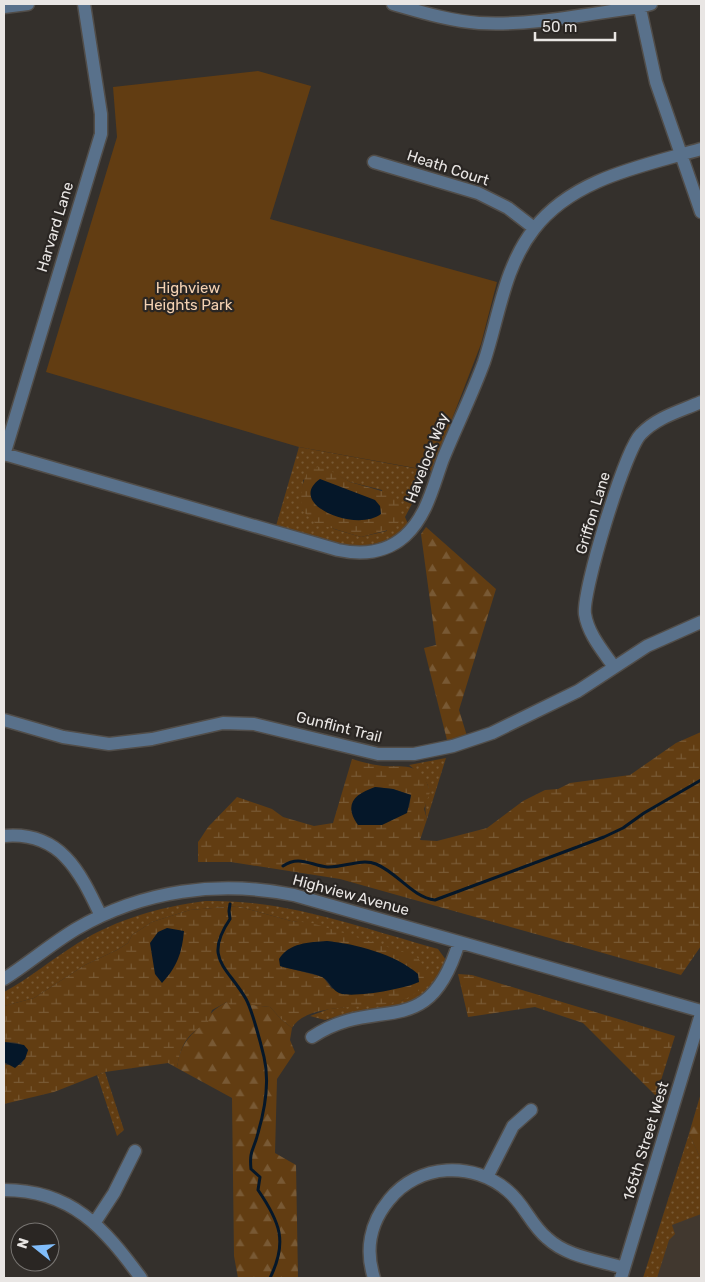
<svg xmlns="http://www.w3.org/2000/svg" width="705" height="1282" font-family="Rubik,sans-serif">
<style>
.built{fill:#41382f}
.grass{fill:url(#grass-dots);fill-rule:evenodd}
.forest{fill:url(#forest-firs)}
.wetland{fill:url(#wetland-marsh);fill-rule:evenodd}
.park{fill:#623d12}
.water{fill:#051729}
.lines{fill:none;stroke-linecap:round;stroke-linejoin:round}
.stream{stroke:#051729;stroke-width:3}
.minor-casing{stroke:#514d49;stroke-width:15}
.minor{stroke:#59718b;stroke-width:12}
.labels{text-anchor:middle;stroke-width:4.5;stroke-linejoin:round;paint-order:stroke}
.street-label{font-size:15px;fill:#e9e6e4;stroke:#2a2623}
.park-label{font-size:15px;fill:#f3d1b2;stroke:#2a2623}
</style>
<defs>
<pattern id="grass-dots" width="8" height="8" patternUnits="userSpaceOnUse" patternTransform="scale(1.25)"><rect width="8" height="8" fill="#623d12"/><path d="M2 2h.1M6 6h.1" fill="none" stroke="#785934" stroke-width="1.8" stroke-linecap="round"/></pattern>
<pattern id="forest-firs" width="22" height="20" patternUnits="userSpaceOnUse" patternTransform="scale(1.25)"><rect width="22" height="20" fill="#623d12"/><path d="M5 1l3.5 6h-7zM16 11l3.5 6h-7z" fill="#785934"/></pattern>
<pattern id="wetland-marsh" width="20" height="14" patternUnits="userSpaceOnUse" patternTransform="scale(1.25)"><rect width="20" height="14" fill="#623d12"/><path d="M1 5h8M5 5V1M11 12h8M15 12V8" fill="none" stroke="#785934"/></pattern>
</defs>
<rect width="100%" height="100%" fill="#34302c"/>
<path class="built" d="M701,1093v185h-58l16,-45z"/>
<path class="grass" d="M299,447l125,23 -10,30 -9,17 3,7c-37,40 -88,15 -132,2zM328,470l22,12 32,8 5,41 -26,6 -27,-8 -32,-19 1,-30z
M446,758l-19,61c-8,-30 18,-25 -18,-54z
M205,901c81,-2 156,27 233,48l8,11 -3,11 -15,20 -20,14 -25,6 -31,1 -27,8 -15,-4 19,-7 75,-9 -92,-76 -21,-3 -54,-15 -47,4 -38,12 -20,13 -4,8 -11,7 -32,15 -51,33 -30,8v-14c26,-14 48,-33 74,-49 39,-24 82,-36 127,-42z
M105,1072l19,58 -7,6 -20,-61z
M689,1134l12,25v55l-29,11 3,9 -6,6 -12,38h-14z"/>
<path class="forest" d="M426,527l70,62 -37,121 8,26 -20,4 -23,-92 12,-3 -15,-111z
M227,1002l43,5 11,12 11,9 -2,12 5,12 -18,27 -2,74 21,12 2,113h-60l-4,-22 -2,-158 -55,-30c3,-20 8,-27 21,-40 13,-13 12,-17 29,-26z
M701,1093v66l-12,-25z"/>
<path class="wetland" d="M318,467l10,2 22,13 42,12 6,6 2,10 -1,12 -7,7 -31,8 -46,-14 -13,-13c-2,-14 -1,-27 7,-40z
M701,732v214l-20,29 -341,-96 -109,-17h-33v-20c5,-6 8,-14 14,-19 8,-9 17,-17 25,-26l35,12 11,8 31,9 19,-3 19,-64c10,3 21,6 31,7 24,1 39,-4 47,26l-6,17 3,10 -7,21 17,1 50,-13 36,-27 22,-11 13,-1 12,-6 60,-8 46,-32zM375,787l18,2 18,6 -2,13z
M237,906l54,15 21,2 104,33 13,16v8c-7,8 -13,15 -24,19 -28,13 -96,0 -113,29l-11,-9 -11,-12 -28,-3 -6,6 -9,-8 -15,8 -4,12c-21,12 -27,22 -31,46l-9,-5 -63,9 -51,20 -50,12v-42l2,3h15l7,-15c-6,-8 -15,-8 -24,-8v-36l30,-8 51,-33 32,-15 11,-7 4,-8 20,-13 38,-12zM327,941l17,2 34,10 -46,36 -9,-12 -43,-11z
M458,974l14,1 203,61 -19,60 -73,-73 -48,-16 -67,10z"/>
<path class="park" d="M258,71l53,15 -41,133 227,63 -16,62 -49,127 -133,-24 -253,-75 71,-235 -4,-50z"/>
<path class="water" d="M320,479l55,21 5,6 1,8c-25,19 -96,-10 -61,-35z
M375,787l18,2 18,6 -4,18 -25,12h-24c-15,-21 -3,-31 17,-38z
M167,928l17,3c-2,22 -7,36 -22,52l-7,-9 -5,-31 8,-11z
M327,941c29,3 68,13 91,33l1,8c-15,7 -60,15 -77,12 -10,-2 -12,-13 -20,-17 -11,-5 -29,-7 -42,-11l-1,-7c10,-16 30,-17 48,-18z
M4,1042l20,3 4,5 -3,9 -10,9 -11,-6z"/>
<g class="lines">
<path class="stream" d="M283,866c16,-11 27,-1 44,1 16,1 34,-9 49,-3 22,9 36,33 59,36l169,-63 19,-9 21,-15 57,-33
M230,904l-1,7 1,8c-27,40 -3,47 16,80 6,11 15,45 18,58 6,25 1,52 -6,76 -4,17 -9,17 -7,36l9,8 -2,13c22,32 30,52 12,88"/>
<g class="minor-casing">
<path id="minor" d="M393,4c28,8 57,17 86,19 53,3 108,-9 161,-16l11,-3
M639,4l17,78 45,130
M4,7l24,-3
M374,162l104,31 30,15 26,20
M4,454l334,96c23,5 48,3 67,-14 22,-20 28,-50 38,-77 13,-32 29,-64 41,-97 15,-45 20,-95 50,-133 39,-51 109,-63 167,-80
M4,455l97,-321v-20l-17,-110
M614,667c-11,-16 -26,-33 -29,-53 -3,-23 40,-164 56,-180 16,-17 40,-23 60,-32
M4,720l59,17 46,7 43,-5 71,-16 31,1 124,30h36l39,-8 39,-13 86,-42 69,-45 54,-24
M4,836c57,-5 76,36 97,80
M4,979c25,-16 47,-35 72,-50 67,-39 143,-49 218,-34l407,116
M312,1037c66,-44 116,8 147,-95
M487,1177l26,-51 18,-16
M4,1190c68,0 100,38 137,88
M95,1222l19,-29 21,-42
M374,1278c-9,-28 -4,-55 15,-78 29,-37 85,-39 119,-9 16,13 23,34 39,47 20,19 52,22 77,30
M621,1278l80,-264"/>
</g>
<use href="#minor" class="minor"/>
</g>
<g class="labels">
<g class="street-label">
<text transform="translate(448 168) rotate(18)" y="5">Heath Court</text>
<text transform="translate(55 227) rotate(-73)" y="5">Harvard Lane</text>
<text transform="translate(427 458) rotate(-69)" y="5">Havelock Way</text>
<text transform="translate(593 513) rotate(-73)" y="5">Griffon Lane</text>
<text transform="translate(339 727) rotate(14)" y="5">Gunflint Trail</text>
<text transform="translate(351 895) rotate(15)" y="5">Highview Avenue</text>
<text transform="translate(646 1141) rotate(-73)" y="5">165th Street West</text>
</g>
<g class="park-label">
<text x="188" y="293">Highview<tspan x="188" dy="17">Heights Park</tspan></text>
</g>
</g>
<rect width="705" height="1282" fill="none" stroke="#e9e6e4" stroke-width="10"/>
<g transform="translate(35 1247) rotate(287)"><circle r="24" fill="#2a2623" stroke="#767370"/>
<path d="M0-4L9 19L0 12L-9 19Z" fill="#81bdfa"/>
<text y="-8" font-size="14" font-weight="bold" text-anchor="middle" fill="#e9e6e4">N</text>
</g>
<path d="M535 32v8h80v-8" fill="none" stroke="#e9e6e4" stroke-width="2.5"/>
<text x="542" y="32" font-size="15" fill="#e9e6e4" stroke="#2a2623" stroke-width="4" paint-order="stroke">50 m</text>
</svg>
